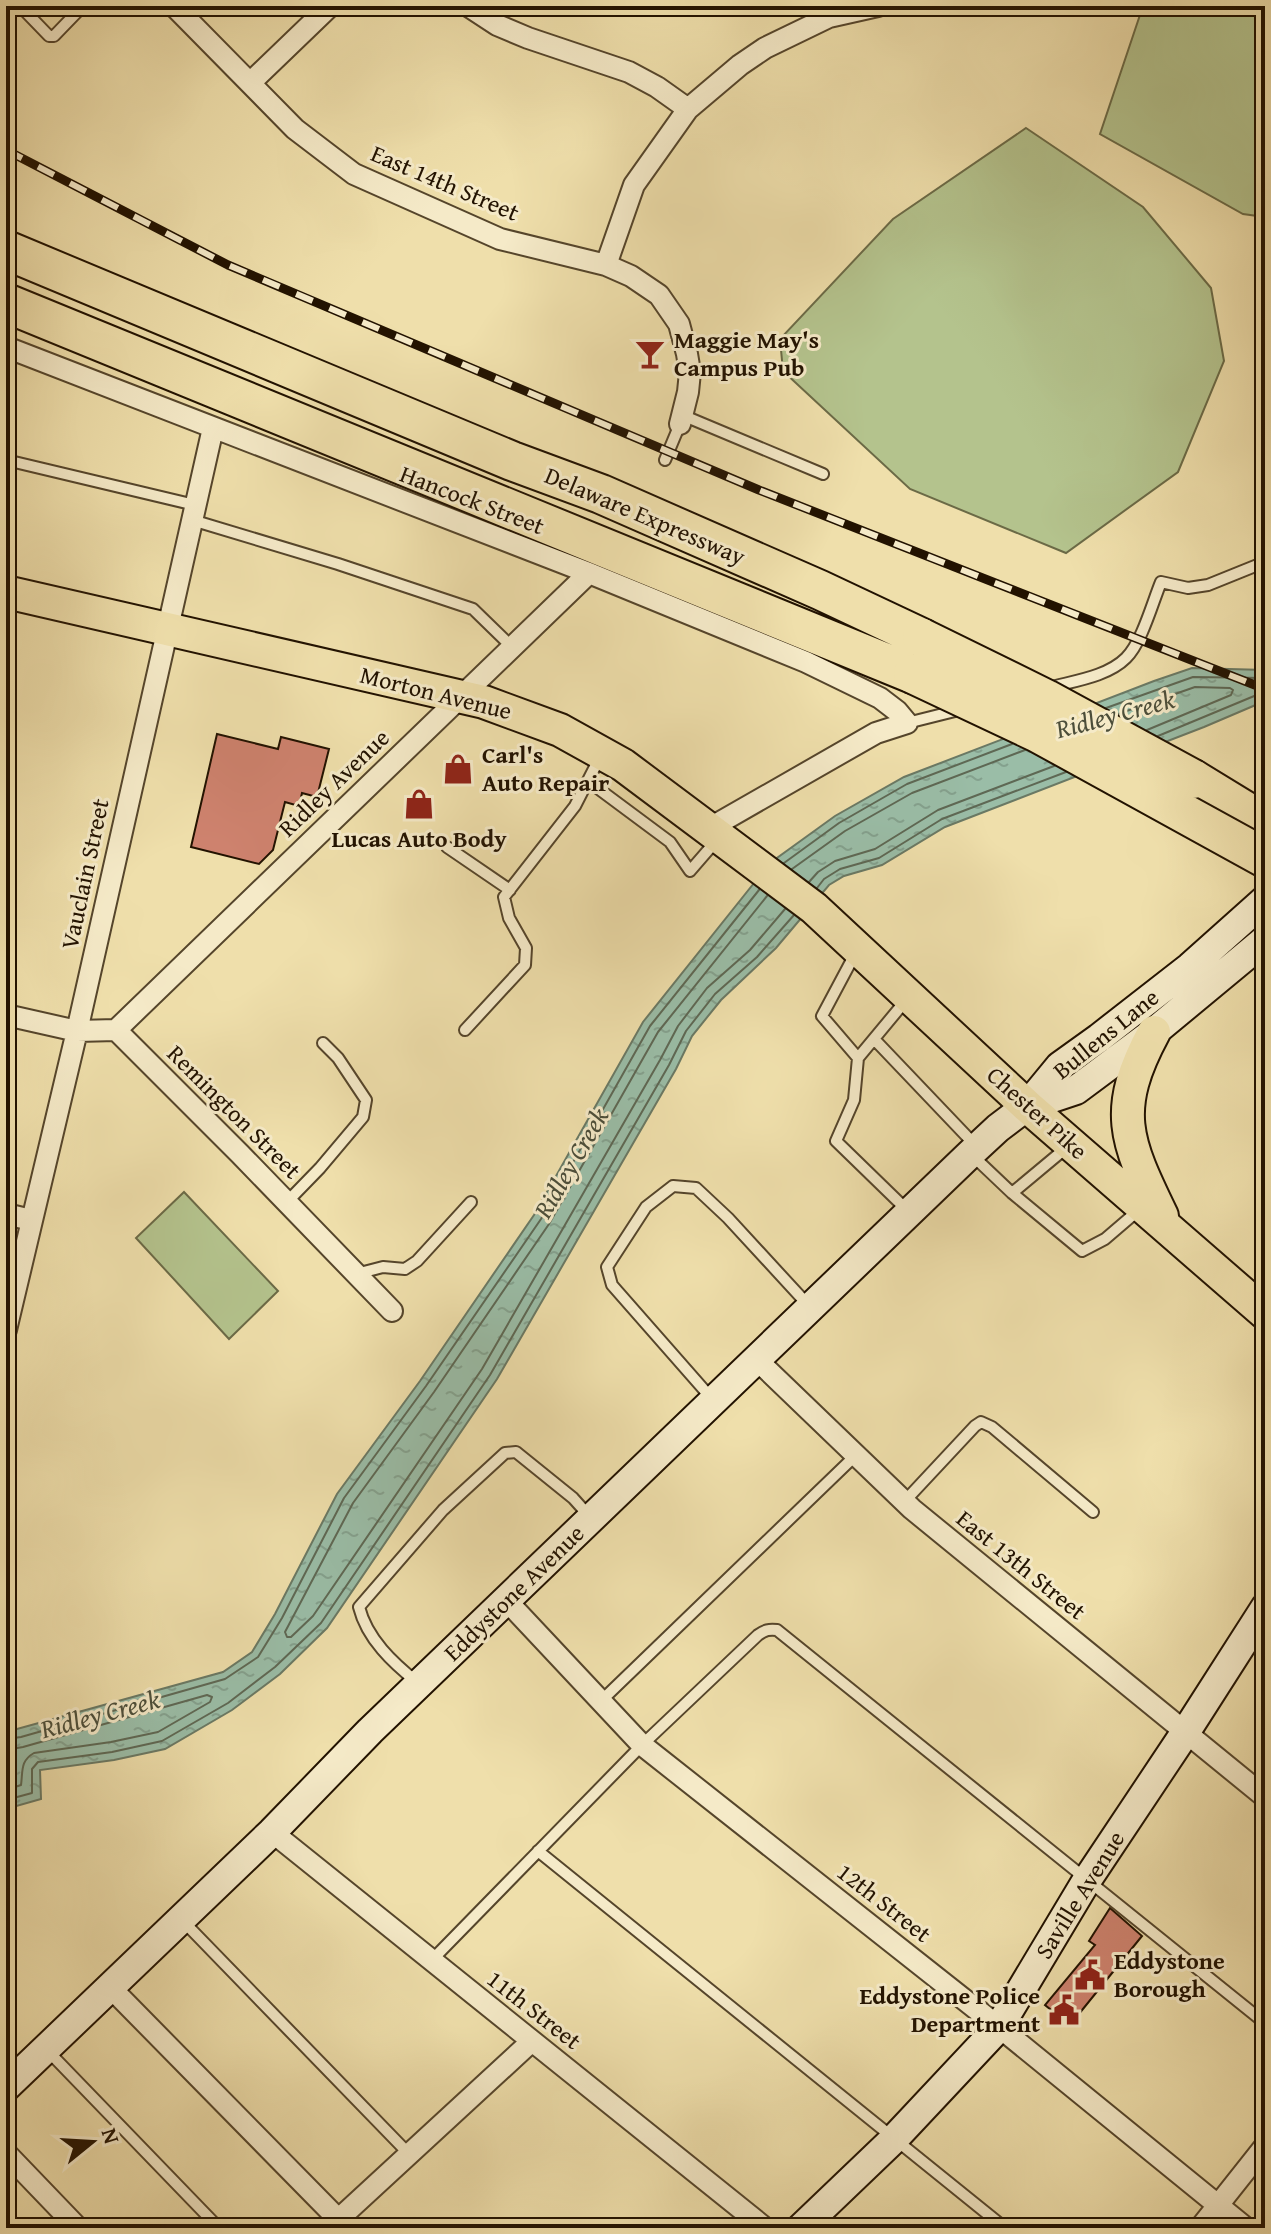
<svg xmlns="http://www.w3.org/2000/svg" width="1271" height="2234" font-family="'Gentium Book Plus',serif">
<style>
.green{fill:#b4c38d;stroke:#6b6a46;stroke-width:2}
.water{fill:url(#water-ripples);stroke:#6a7964;stroke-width:2}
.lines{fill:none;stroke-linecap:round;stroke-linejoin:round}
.shore{stroke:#5e6854;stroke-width:2}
.building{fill:#ce826e;stroke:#221200;stroke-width:2}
.lane-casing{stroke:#55452b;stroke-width:14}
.street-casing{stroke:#55452b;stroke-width:24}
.secondary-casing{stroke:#221200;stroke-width:32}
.primary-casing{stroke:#221200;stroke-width:36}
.highway-casing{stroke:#221200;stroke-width:42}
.lane{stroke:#f5eac8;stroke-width:10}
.street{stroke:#f5eac8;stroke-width:20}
.secondary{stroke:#f5eac8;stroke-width:28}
.primary{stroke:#efdfab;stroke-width:32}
.highway{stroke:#efdfab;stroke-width:38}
.rail-casing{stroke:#221200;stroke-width:9}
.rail{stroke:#f5eac8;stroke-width:6;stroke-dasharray:18;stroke-linecap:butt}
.highway-bridge-casing{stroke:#221200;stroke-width:42;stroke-linecap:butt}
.highway-bridge{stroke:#efdfab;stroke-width:38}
.labels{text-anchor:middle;stroke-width:6;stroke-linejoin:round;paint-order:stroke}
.street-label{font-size:24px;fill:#221200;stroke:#f5eac8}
.poi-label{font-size:24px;font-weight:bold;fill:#221200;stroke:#f5eac8;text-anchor:start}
.water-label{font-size:26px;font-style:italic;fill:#4c4e3a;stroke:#f5eac8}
</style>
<defs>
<pattern id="water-ripples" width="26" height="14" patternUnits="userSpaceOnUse" patternTransform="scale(2)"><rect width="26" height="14" fill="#9abda7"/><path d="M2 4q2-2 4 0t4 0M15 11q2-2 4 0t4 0" fill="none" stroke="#84a18e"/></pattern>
</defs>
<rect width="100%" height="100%" fill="#efdfab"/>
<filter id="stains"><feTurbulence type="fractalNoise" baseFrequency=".0025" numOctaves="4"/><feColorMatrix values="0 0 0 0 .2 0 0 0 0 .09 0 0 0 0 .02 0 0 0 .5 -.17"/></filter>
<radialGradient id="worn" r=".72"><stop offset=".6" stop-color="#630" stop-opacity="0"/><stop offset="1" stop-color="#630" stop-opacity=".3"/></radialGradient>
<path class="green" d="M1143,6h122v211l-22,-3 -143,-80z
M1026,128l117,79 68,81 13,73 -46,111 -112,81 -156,-64 -127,-118 -3,-32 113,-120z
M184,1192l94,99 -49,48 -93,-101z"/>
<path class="water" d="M1192,668l73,2v31l-61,26 -259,100 -63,38 -38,11 -15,9 -53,63 -55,52 -29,36 -16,33 -179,310 -170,249 -47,46 -48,36 -67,39 -51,11 -74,10 1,29 -35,10v-77l217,-60 29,-20 23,-38 62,-120 83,-113 114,-166 109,-193 127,-159 65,-47 69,-39 250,-96z"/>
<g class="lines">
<path class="shore" d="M1106,708l87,-31 72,1
M1118,714l77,-27 35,1 3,2 -2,5 -84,35
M1158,736l101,-42h6
M784,863l55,-40 68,-39 105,-40
M792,869l53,-38 67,-38 113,-43
M809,882l9,-10 17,-11 40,-12 63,-39 116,-44
M817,888l7,-9 16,-10 39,-11 63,-39 124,-47
M767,896l-109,136 -109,192 -115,168 -81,111 -68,129 2,5h4l22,-21 169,-247 178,-309 18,-34 29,-38 43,-38 35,-41
M6,1739l15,-2 204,-58 33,-22 24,-39 62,-120 82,-112 115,-167 109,-193 109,-136
M6,1750l17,-3 184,-52 5,2 -2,5 -52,30 -47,10 -77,11c-14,8 -11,18 -13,32l-15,5
M6,1800l26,-7v-24l6,-7 74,-10 50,-11 66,-38 47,-36 46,-44 169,-248 179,-310 17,-34 29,-37 42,-37 37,-42"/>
</g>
<path class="building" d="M217,734l61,15 3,-12 48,12 -12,48 -15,-4 -3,13 -14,-4 -12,48 -14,14 -68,-17z
M1110,1908l32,28 -72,89 -25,-20 50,-60 -6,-4z"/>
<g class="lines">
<g class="lane-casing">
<path id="lane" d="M20,6l29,30h5l29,-30
M682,415l141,59
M6,460l189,45
M665,460l15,-36
M192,520l146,44 135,45 39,38
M1048,688c25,-7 59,-11 78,-30 16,-16 26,-54 35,-76l27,6 20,-3 57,-23
M907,723l56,-14
M588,781l82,61 20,29 26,-30
M447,847l63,43
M855,954l-33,62 36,42
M907,999l-49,59 -4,42 -18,41 72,70
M465,1030l60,-65 1,-17 -17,-30 -5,-21 71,-91 25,-49
M874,1039l102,107
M1066,1148l-54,45 70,58 23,-12 35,-30
M972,1155l40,38
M287,1202l33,-34 43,-51 3,-17 -28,-42 -15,-15
M356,1274l27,-7 22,2 12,-8 54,-59
M713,1400l-101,-115 -5,-18 39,-60 27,-21 23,2 32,30 81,88
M904,1502l71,-76 6,-4 11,5 101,85
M418,1683c-25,-20 -51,-44 -59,-76l84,-97 62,-57 11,-1 57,46 17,19
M601,1701l255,-246
M538,1851l467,377
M182,1920l227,234
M431,1961l211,-216 116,-110c7,-5 11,-6 19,-5l488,393
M47,2050l172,178"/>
</g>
<g class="street-casing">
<path id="street" d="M174,6l121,123 59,45 146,65 106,26 25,11 28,19 20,29 8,30 3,18 -2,20 -8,32
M468,6l29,19 31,13 101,34 28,15 31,22
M250,83l80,-77
M606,265l28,-80 54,-76 52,-44 25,-17 64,-31 49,-11
M6,347l583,226 217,89 74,36 17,13 10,12 -31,10 -166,95
M6,1015l71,16 39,-1 124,124 152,157
M116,1030l473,-457
M6,1214l25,6
M6,1330l71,-299 136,-603
M757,1360l155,149 353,288
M506,1600l136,145 357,282 247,201
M272,1832l493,396
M109,1986l229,233
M6,2153l72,75
M329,2228l203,-187
M1200,2228l65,-82"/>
</g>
<g class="secondary-casing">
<path id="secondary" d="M1028,1106l48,-16 78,-58 111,-92
M6,2087l266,-255 98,-101 600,-577 28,-26 29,-22 33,-40 39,-28 91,-71 75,-67
M801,2228l92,-88 106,-113 88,-147 98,-147 80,-125"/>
</g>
<g class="primary-casing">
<path id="primary" d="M6,592l478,110 76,28 63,35 191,143 213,198 238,207
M1154,1032c-42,78 -29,108 8,184"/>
</g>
<g class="highway-casing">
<path id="highway" d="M6,250l506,211 89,33 219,96 102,48
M6,303l907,371
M1193,779l72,44"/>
</g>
<use href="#lane" class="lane"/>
<use href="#street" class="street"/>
<use href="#secondary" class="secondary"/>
<use href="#primary" class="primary"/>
<use href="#highway" class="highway"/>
<g class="rail-casing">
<path id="rail" d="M6,150l222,115 531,225 506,199"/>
</g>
<use href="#rail" class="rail"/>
<g class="highway-bridge-casing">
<path id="highway-bridge" d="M922,638l124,61 147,80
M913,674l125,59 227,125"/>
</g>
<use href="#highway-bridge" class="highway-bridge"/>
</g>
<defs>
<g id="bar-bare" transform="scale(2.4)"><path d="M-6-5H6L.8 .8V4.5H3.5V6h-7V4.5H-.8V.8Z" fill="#8f2418" stroke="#f5eac8" stroke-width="2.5" paint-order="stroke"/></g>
<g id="shop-bare" transform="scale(2.4)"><path d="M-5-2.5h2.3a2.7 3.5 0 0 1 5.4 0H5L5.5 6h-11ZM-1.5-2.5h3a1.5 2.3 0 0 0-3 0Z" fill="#8f2418" stroke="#f5eac8" stroke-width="2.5" paint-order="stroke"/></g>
<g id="civic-bare" transform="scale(2.4)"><path d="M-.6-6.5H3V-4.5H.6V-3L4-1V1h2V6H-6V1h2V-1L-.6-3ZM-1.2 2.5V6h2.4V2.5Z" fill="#8f2418" stroke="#f5eac8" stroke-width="2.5" paint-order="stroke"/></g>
</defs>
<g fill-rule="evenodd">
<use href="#bar-bare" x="650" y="354"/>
<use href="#shop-bare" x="458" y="769"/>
<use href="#shop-bare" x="419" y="804"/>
<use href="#civic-bare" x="1090" y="1975"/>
<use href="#civic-bare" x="1064" y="2010"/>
</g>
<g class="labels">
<g class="street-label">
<text transform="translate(445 183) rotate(23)" y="8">East 14th Street</text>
<text transform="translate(472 500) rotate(21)" y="8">Hancock Street</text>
<text transform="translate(645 516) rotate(23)" y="8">Delaware Expressway</text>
<text transform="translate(436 693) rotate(14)" y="8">Morton Avenue</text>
<text transform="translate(334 783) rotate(-44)" y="8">Ridley Avenue</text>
<text transform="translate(85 874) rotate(-78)" y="8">Vauclain Street</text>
<text transform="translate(1106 1034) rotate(-39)" y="8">Bullens Lane</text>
<text transform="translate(234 1112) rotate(45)" y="8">Remington Street</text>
<text transform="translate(1037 1113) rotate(42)" y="8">Chester Pike</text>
<text transform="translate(1021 1565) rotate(39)" y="8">East 13th Street</text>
<text transform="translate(514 1593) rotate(-44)" y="8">Eddystone Avenue</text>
<text transform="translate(1080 1895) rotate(-58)" y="8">Saville Avenue</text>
<text transform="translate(884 1903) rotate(38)" y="8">12th Street</text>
<text transform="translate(534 2010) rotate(38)" y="8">11th Street</text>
</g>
<g class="poi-label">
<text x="674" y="348">Maggie May's<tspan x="674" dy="28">Campus Pub</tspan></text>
<text x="482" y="763">Carl's<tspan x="482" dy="28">Auto Repair</tspan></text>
<text x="419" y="847" text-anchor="middle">Lucas Auto Body</text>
<text x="1114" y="1969">Eddystone<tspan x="1114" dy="28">Borough</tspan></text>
<text x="1040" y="2004" text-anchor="end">Eddystone Police<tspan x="1040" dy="28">Department</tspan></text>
</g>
<g class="water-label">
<text transform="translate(1115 714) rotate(-15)" y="9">Ridley Creek</text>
<text transform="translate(571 1163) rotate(-60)" y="9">Ridley Creek</text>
<text transform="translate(100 1714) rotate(-15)" y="9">Ridley Creek</text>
</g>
</g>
<rect width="1271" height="2234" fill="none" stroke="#efdfab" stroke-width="32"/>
<rect x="8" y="8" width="1255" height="2218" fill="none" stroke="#221200" stroke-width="4"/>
<rect x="16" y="16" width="1239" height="2202" fill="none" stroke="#221200" stroke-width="2"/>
<g transform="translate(92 2142) rotate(72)" stroke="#f5eac8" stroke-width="6" paint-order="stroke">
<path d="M0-6L14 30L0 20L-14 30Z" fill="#221200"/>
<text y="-12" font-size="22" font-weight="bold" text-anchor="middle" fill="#221200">N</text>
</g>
<rect width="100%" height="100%" filter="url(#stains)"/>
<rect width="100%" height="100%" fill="url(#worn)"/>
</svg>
